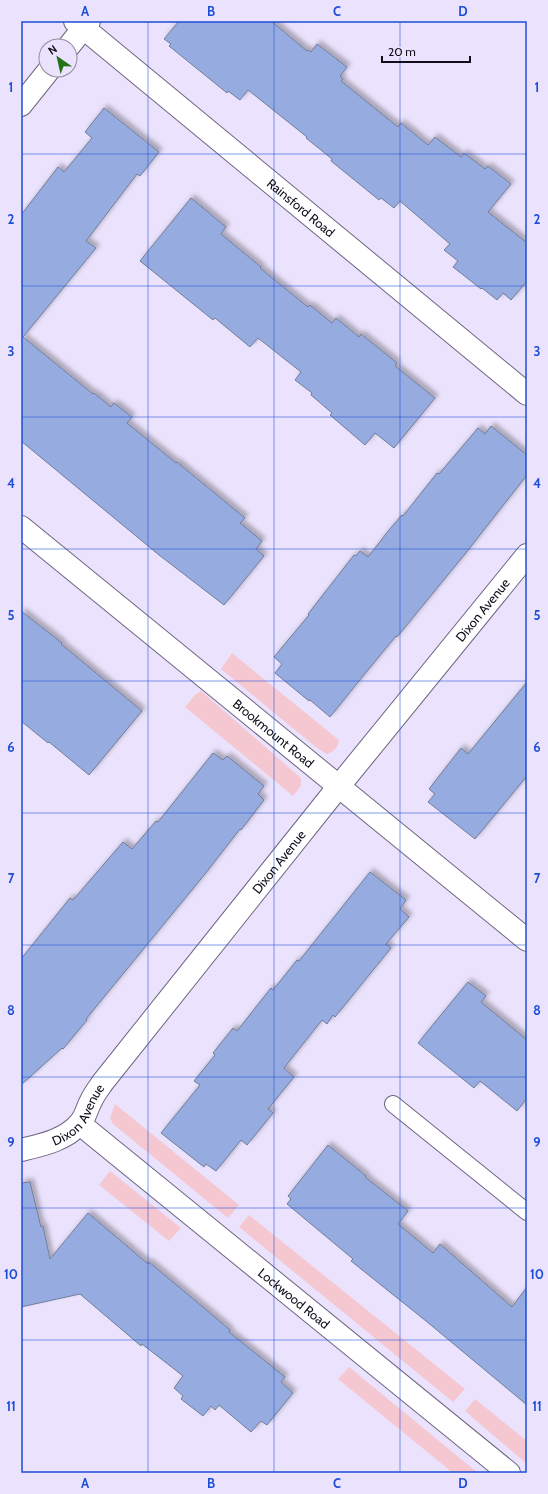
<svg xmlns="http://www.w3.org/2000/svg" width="548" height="1494" font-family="Cabin,sans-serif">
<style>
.green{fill:#f4c7d1}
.building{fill:#96abe0;stroke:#717d99;filter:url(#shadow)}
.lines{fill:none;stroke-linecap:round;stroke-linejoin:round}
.lane-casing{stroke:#6e6581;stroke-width:18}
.street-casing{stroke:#6e6581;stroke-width:24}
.lane{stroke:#fff;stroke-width:16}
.street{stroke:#fff;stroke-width:22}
.grid{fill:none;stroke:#1d4ed8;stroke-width:1;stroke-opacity:0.55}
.labels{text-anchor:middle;stroke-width:4;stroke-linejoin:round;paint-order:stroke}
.street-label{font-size:13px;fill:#120e19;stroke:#ebe3fd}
.neatline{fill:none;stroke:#1d4ed8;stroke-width:1.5}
.grid-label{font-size:13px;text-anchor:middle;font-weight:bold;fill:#1d4ed8}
</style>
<defs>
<filter id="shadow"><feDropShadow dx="3.5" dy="-3.5" stdDeviation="2" flood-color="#0004"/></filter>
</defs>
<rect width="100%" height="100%" fill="#ebe3fd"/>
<path class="green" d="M232,653l107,87c-1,7 -5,12 -12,14l-10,-6 -96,-79z
M201,691l100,87v8l-8,10 -108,-89 10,-12z
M115,1104l124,101 -11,13 -115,-94 -3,-6z
M110,1171l71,57 -12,13 -70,-56z
M249,1215l216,174 -12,13 -214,-175z
M349,1367l129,106h-25l-115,-94z
M475,1399l52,42v23l-62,-53z"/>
<path class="building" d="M179,21h92l36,30 1,-1 3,2 6,-8 30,23 -7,9 3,3 -2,2 57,46 3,-4 27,22 7,-8 26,20 3,-4 21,16 3,-3 23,18 -23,28 39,31v38l-16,19 -8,-7 -6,7 -15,-12 -1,1 -28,-22 5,-6 -14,-11 6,-6 -50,-43 -6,7 -13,-10 -2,2 -48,-39 1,-2 -26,-21 1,-1 -59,-47 -8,10 -12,-9 -1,2 -58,-47 2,-2 -7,-5z
M104,108l55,44 -19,24 -3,-2 -51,67 10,7 -73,89 70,57 1,-1 17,14 3,-4 18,14 -5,6 49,40 1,-1 12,10 56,46 -5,5 22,18 -6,8 8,7 -40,49 -65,-50 -138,-114v-226l37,-48 6,5 28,-34 -7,-6z
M191,198l35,29 -5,7 40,33 -1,1 48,39 2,-2 22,18 4,-5 23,19 2,-3 36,29 -2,3 40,32 -41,50 -19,-15 -10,12 -35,-30 2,-2 -21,-18 1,-2 -17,-13 6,-8 -43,-34 -8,9 -35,-29 -2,2 -73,-59z
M491,426l36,29v20l-62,79 -68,83 -1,-1 -33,40 -33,41 -20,-17 -1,1 -34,-28 7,-9 -8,-7 35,-42 -1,-1 46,-59 2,1 4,-5 8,6 21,-27 13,-15 1,1 34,-43 2,1 39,-46 7,6z
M21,611l41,32 -1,1 81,67 -53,64 -40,-33 -1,1 -27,-22z
M527,682v94l-52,63 -47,-37 7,-8 -6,-5 32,-41 7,6z
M213,753l10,7 4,-4 37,30 -6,8 6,6 -23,30 -1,-1 -35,45 -119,145 1,1 -24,29 -1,-1 -41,37v-126l49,-61 3,2 50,-58 9,7 24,-28 2,1z
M370,872l36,28 -6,9 9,8 -23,27 5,4 -56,69 -2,-2 -6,9 -5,-4 -38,48 10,9 -26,32 5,4 -26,32 -6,-5 -25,31 -10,-7 -2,3 -43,-34 39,-48 -6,-4 21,-26 -2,-2 20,-25 4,3 34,-43 2,2 24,-30 2,1z
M468,982l18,14 -5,6 46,38v58l-10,13 -37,-30 -6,7 -56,-45z
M328,1145l38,31 -1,1 43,34 -10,13 35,29 7,-9 72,63 15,-20v118l-101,-84 -75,-60 2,-2 -66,-55 4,-5 -3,-3z
M30,1182l11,45 2,-1 7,33 38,-46 60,51 1,-2 61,51 20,17 -1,2 56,45 -4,5 12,11 -26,32 -6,-4 -10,11 -32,-27 -4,5 -4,-4 -8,10 -22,-17 2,-3 -9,-8 9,-12 -41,-32 -1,2 -61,-52 -59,13v-124z"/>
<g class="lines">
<g class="lane-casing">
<path id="lane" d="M393,1104l134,108"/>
</g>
<g class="street-casing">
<g id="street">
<path id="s1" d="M75,21l452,373"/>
<path d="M69,46l20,-25"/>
<path d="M21,105l28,-35"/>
<path id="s2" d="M21,527l506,413"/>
<path id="s3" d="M80,1124l429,349"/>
<path id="s4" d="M21,1150c21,-5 45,-10 59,-27 6,-7 7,-15 11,-22 3,-7 8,-13 12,-19l236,-296 188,-231"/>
</g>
</g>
<use href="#lane" class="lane"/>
<use href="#street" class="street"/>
</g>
<path class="grid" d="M148,21v1452M274,21v1452M400,21v1452M21,154h506M21,286h506M21,417h506M21,549h506M21,681h506M21,813h506M21,945h506M21,1077h506M21,1208h506M21,1340h506"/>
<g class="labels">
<g class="street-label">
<text dy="5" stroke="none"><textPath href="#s1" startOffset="293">Rainsford Road</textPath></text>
<text dy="5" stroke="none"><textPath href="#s4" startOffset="719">Dixon Avenue</textPath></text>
<text dy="5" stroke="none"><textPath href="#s2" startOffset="326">Brookmount Road</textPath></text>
<text dy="5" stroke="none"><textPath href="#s4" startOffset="395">Dixon Avenue</textPath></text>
<text dy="5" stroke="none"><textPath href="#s4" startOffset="71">Dixon Avenue</textPath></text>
<text dy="5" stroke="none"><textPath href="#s3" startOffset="276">Lockwood Road</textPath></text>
</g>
</g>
<rect width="548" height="1494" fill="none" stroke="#ebe3fd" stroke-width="44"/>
<g transform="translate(58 58) rotate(326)"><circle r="19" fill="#ebe3fd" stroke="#948ea2"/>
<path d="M0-3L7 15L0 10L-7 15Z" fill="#247116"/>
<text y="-6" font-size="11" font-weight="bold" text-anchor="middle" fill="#120e19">N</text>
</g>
<path d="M382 56v6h88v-6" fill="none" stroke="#120e19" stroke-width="2"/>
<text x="388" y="56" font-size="12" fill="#120e19" stroke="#ebe3fd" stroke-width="3" paint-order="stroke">20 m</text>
<rect x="22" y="22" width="504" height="1450" class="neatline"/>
<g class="grid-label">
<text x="85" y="16">A</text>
<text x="211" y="16">B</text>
<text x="337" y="16">C</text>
<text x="463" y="16">D</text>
<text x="11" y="92">1</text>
<text x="537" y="92">1</text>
<text x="11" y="224">2</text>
<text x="537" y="224">2</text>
<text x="11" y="356">3</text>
<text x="537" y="356">3</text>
<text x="11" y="488">4</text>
<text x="537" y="488">4</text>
<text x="11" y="620">5</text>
<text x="537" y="620">5</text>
<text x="11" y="752">6</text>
<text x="537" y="752">6</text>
<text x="11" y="883">7</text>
<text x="537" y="883">7</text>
<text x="11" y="1015">8</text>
<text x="537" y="1015">8</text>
<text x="11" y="1147">9</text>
<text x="537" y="1147">9</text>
<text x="11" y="1279">10</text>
<text x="537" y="1279">10</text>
<text x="11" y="1411">11</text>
<text x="537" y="1411">11</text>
<text x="85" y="1488">A</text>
<text x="211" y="1488">B</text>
<text x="337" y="1488">C</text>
<text x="463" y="1488">D</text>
</g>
</svg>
